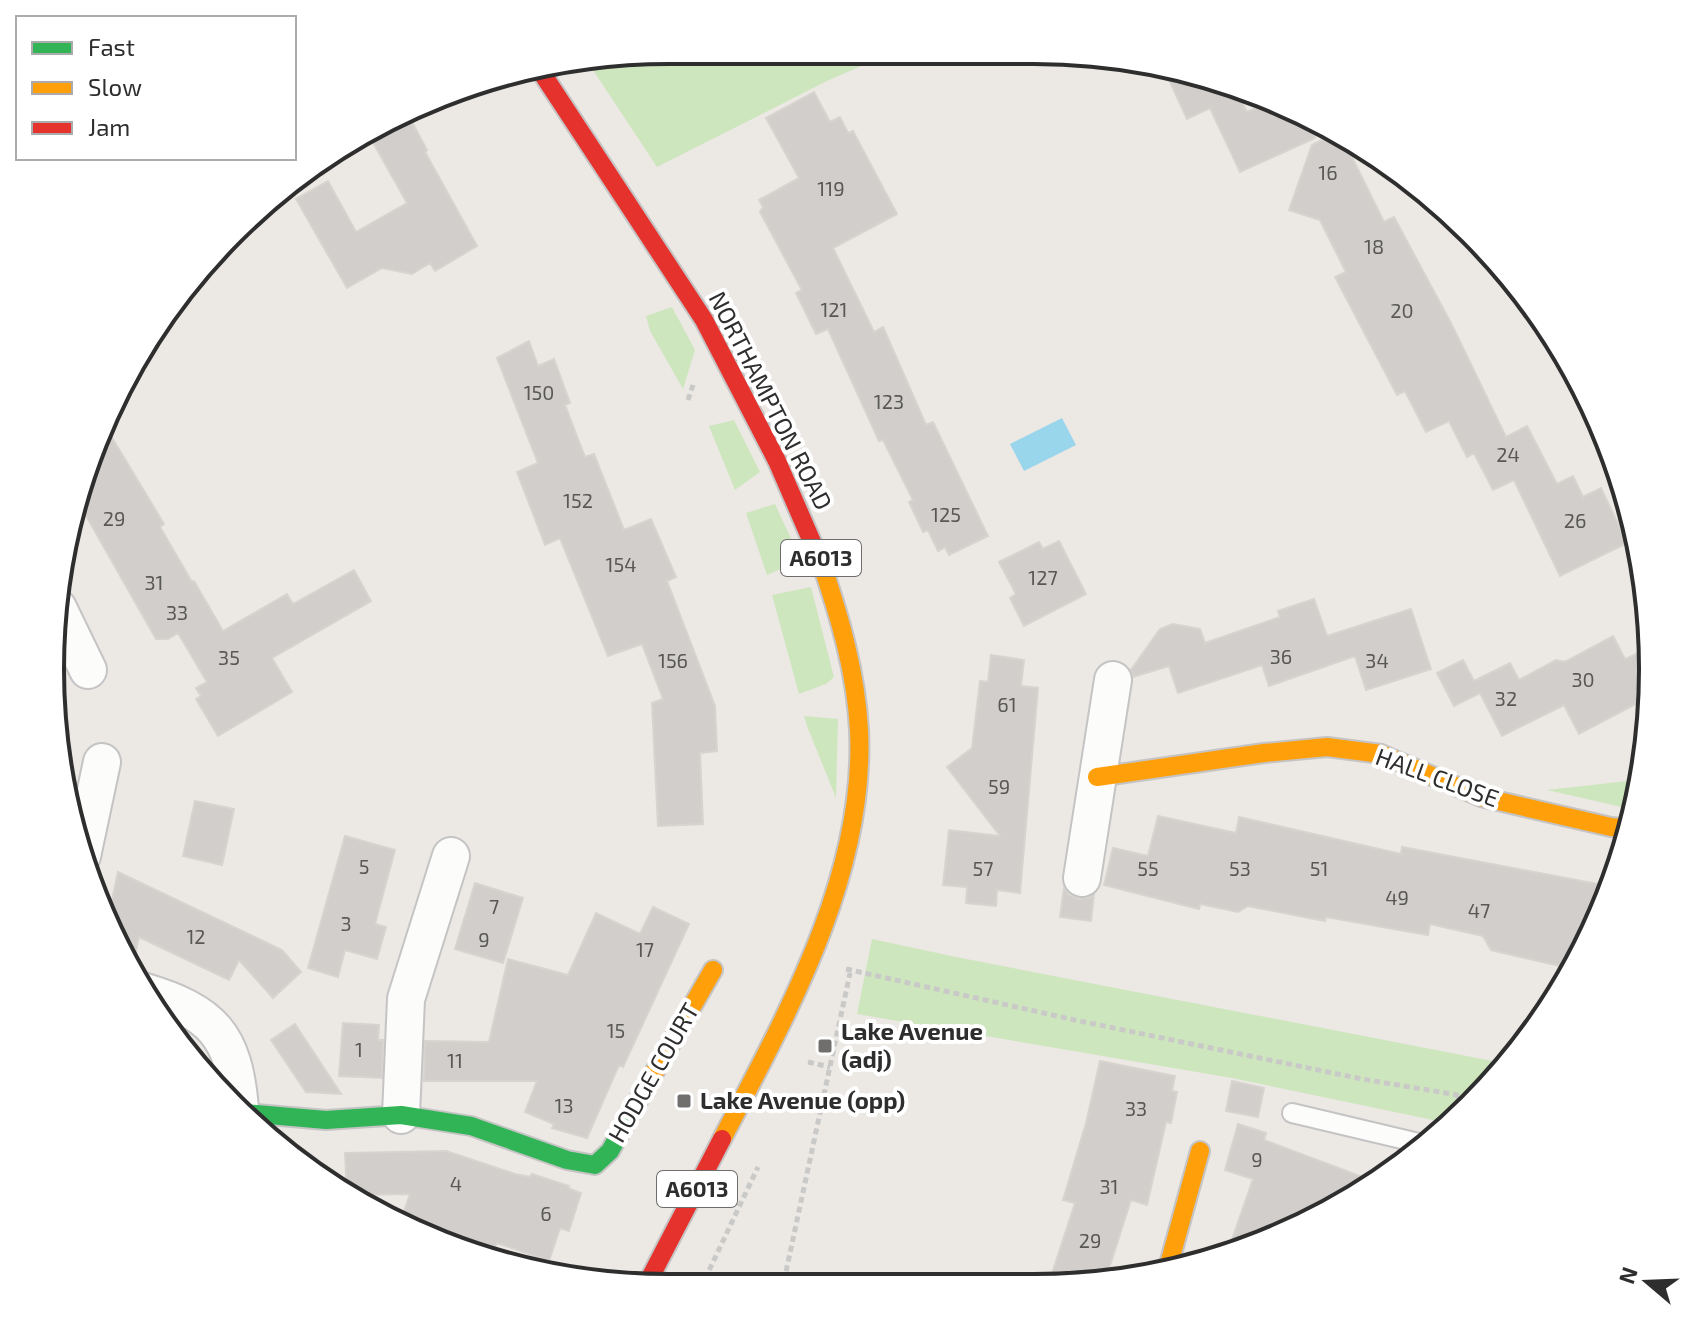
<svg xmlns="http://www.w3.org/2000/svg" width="1703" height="1338" font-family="'Exo 2',sans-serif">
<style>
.green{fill:#cee6be}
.water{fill:#99d6ec}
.building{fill:#d1cecb;stroke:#d7d4d0;stroke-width:2}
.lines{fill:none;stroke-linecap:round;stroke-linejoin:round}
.lane-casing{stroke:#c5c4c5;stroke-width:22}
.street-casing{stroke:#c5c4c5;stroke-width:40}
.fast-casing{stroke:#c5c4c5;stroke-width:22}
.slow-casing{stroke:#c5c4c5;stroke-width:22}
.jam-casing{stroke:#c5c4c5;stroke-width:22}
.path{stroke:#c9c9c8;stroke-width:5;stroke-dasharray:6 4;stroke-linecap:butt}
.lane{stroke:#fcfcfb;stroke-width:18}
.street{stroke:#fcfcfb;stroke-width:36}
.fast{stroke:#30b455;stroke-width:18}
.slow{stroke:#ff9f0a;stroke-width:18}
.jam{stroke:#e5322d;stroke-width:18}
.poi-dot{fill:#706f6e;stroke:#fff;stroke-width:3}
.labels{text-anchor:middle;stroke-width:8;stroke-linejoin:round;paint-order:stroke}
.number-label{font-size:20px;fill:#585857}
.shield{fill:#fff;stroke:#6d6d6d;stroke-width:2}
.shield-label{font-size:22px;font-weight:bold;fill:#2e2e2e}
.street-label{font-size:24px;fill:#2e2e2e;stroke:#fff}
.poi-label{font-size:24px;font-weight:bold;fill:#2e2e2e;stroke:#fff;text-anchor:start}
.rim{fill:none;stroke:#2e2e2e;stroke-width:4}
</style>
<rect width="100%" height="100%" fill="#ece8e4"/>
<path class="green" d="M669,50l227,1 -67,29 -172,87 -70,-106z
M672,307l23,43 -12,39 -33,-58 -4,-15z
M734,420l26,52 -25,18 -26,-64z
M775,504l26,56 -34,15 -21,-62z
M811,587l23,90 -8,7 -27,10 -27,-99z
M804,716l34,3 -2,79 -29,-72z
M1636,780l-1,30 -88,-20z
M872,939l84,18 552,107 -56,60 -220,-46 -375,-64z"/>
<path class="water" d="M1062,418l14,27 -52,26 -14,-27z"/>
<path class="building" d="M1164,69l69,14 15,7 -10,5 9,17 25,-11 33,15 10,22 -75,34 -30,-64 -23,11z
M814,92l16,30 10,-5 8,16 5,-2 44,83 -64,34 41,84 9,-5 43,98 7,-3 55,114 -39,19 -4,-8 -7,4 -10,-21 -5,2 -14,-30 4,-2 -30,-60 -4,1 -51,-112 -12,5 -20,-41 6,-3 -42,-78 3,-5 -4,-7 40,-22 -33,-60z
M407,113l20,37 -2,2 52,94 -42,25 -5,-8 -18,11 -30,-6 -35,20 -51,-89 32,-18 28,51 51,-29 -41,-73z
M1339,131l45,91 10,-5 58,108 54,112 21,-11 30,58 16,-8 10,21 18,-9 26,55 -67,33 -46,-96 -21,10 -19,-37 -7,4 -18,-36 -23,11 -21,-41 -8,4 -62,-118 11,-5 -26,-52 -31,-10 23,-65z
M529,341l9,25 16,-7 16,44 -5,2 20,52 9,-3 30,76 27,-11 25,58 -9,4 48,125 2,45 -17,2 3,71 -45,2 -6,-123 11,-4 -21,-55 -34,12 -48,-118 -15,7 -28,-73 21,-9 -41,-105z
M105,426l59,98 -4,3 32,55 2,-1 29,50 64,-37 6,10 61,-34 17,31 -99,57 20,34 -74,44 -22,-37 5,-3 -5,-8 11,-6 -29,-49 -10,6h-12l-80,-141z
M1059,541l27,53 -62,32 -14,-28 6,-4 -17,-32 40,-20 4,7z
M1314,599l13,37 84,-27 20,60 -65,21 -11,-34 -86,30 -7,-21 -84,28 -9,-27 -36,11 -2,-7 29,-41 13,-5 27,5 5,14 75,-26 -2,-6z
M1613,636l12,23 25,-11 1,48 -72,38 -15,-29 -62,31 -22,-43 -26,13 -17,-33 26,-13 11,21 36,-18 9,17 37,-20 9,2z
M991,655l33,5 -3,26 17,2 -18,205 -23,-3 -1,16 -30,-3 1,-16 -24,-2 6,-55 51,6 -53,-69 25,-19 8,-67 8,1z
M195,801l39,8 -12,56 -39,-9z
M1158,816l78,17 3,-16 162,37 1,-7 206,39 -19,56 -16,27 -82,-19 -8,-14 -53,-12 -2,11 -102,-18 -1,4 -77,-15 -10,6 -38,-8 -1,5 -95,-24 9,-37 35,8z
M345,836l50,14 -20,74 11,3 -9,32 -32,-9 -7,27 -30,-9z
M118,872l164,78 19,22 -28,26 -34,-38 -10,20 -90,-43 -8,37 -23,-55z
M475,883l48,15 -20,65 -48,-14z
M1064,888l5,7 9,4 11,-1 5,-4 -3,27 -31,-4z
M653,907l36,17 -66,143 -4,-2 -32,73 -35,-10 2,-4 -29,-12 12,-31h-113l1,-40 64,1 19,-83 60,16 28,-62 44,21z
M343,1023l36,2 -1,15h5l-1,38 -43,-2z
M295,1024l46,70 -35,-2 -35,-52z
M1100,1061l75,15 -3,15 5,1 -6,31 -5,-1 -19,83 -16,-5 -26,81 -30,6 -27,-1 27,-83 -12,-3 23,-77z
M1232,1081l32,7 -6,29 -32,-6z
M1238,1124l28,9 -2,7 112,42 -32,23 -118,52 27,-78 -28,-9z
M446,1151l69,23 15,3 2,-3 37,12 -1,2 13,5 -12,38 -9,-3 -11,33 -52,-18 -2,4 -37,-11 -56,-19 8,-23 -63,1 -2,-42z"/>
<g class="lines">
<g class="lane-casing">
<path id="lane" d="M1292,1113l135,32"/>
</g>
<g class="street-casing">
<path id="street" d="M58,608l30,62
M82,856l20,-94
M1082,878l31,-198
M142,991c71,21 92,44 98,118
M401,1115l5,-116 45,-143"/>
</g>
<g class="fast-casing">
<path id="fast" d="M245,1113l81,7 75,-5 70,11 96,34 28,5 15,-14 25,-45"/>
</g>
<g class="slow-casing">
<path id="slow" d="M1097,777l167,-24 63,-6 54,7 100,43 130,30 21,2
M635,1106l78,-136
M722,1139c65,-125 144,-264 137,-409 -3,-57 -19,-112 -37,-165
M1168,1268l32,-117"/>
</g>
<g class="jam-casing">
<path id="jam" d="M538,67l166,253 73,141 45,104
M650,1278l72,-139"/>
</g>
<path class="path" d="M688,400l5,-15
M846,969l229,51 287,59 114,19
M808,1062l22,5
M1455,1121l4,-26
M705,1279l53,-112
M784,1281l66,-308"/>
<use href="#lane" class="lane"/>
<use href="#street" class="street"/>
<use href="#fast" class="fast"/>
<use href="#slow" class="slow"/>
<use href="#jam" class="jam"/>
</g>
<g class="poi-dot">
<rect x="817" y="1038" width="16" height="16" rx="4"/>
<rect x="676" y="1093" width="16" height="16" rx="4"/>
</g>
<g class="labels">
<g class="number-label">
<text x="1328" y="180">16</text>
<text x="831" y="196">119</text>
<text x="1374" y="254">18</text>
<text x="834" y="317">121</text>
<text x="1402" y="318">20</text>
<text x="539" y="400">150</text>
<text x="889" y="409">123</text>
<text x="1508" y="462">24</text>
<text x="578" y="508">152</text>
<text x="946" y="522">125</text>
<text x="114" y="526">29</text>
<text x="1575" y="528">26</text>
<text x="621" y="572">154</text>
<text x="1043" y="585">127</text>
<text x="154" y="590">31</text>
<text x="177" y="620">33</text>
<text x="1281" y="664">36</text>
<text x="229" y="665">35</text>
<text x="673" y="668">156</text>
<text x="1377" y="668">34</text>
<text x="1583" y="687">30</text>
<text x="1506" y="706">32</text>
<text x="1007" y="712">61</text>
<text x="999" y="794">59</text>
<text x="364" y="874">5</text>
<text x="983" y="876">57</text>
<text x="1148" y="876">55</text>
<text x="1240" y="876">53</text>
<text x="1319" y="876">51</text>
<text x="1397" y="905">49</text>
<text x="494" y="914">7</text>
<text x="1479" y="918">47</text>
<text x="346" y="931">3</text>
<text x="196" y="944">12</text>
<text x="484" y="947">9</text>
<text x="645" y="957">17</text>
<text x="616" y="1038">15</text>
<text x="359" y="1057">1</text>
<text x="455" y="1068">11</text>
<text x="564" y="1113">13</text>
<text x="1136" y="1116">33</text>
<text x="1257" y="1167">9</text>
<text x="456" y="1191">4</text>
<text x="1109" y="1194">31</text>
<text x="546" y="1221">6</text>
<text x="1090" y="1248">29</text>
</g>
<g class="shield">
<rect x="781" y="540" width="80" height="36" rx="6"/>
<rect x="657" y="1171" width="80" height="36" rx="6"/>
</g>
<g class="shield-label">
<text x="821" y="566">A6013</text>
<text x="697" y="1197">A6013</text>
</g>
<g class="street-label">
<text transform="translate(770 401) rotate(63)" y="8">NORTHAMPTON ROAD</text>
<text transform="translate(1437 778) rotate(20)" y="8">HALL CLOSE</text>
<text transform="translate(654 1073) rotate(-60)" y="8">HODGE COURT</text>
</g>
<g class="poi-label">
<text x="841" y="1040">Lake Avenue<tspan x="841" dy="28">(adj)</tspan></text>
<text x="700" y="1109">Lake Avenue (opp)</text>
</g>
</g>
<path d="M0 0H1703V1338H0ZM669 64H1034A605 605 0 0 1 1639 669V669A605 605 0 0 1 1034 1274H669A605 605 0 0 1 64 669V669A605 605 0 0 1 669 64Z" fill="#fff" fill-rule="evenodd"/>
<path class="rim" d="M669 64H1034A605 605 0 0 1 1639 669V669A605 605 0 0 1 1034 1274H669A605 605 0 0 1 64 669V669A605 605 0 0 1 669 64Z"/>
<rect x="16" y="16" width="280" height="144" fill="#ffffff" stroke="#ababab" stroke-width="2"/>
<rect x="32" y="42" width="40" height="12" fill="#30b455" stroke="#ababab" stroke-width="2"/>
<text x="88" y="56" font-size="24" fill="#2e2e2e">Fast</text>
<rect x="32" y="82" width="40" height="12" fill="#ff9f0a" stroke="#ababab" stroke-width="2"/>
<text x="88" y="96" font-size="24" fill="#2e2e2e">Slow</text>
<rect x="32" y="122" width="40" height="12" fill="#e5322d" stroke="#ababab" stroke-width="2"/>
<text x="88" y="136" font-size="24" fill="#2e2e2e">Jam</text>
<g transform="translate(1647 1282) rotate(289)" stroke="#ffffff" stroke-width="6" paint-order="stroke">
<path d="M0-6L14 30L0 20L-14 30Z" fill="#2e2e2e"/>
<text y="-12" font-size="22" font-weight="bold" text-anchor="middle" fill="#2e2e2e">N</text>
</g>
</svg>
